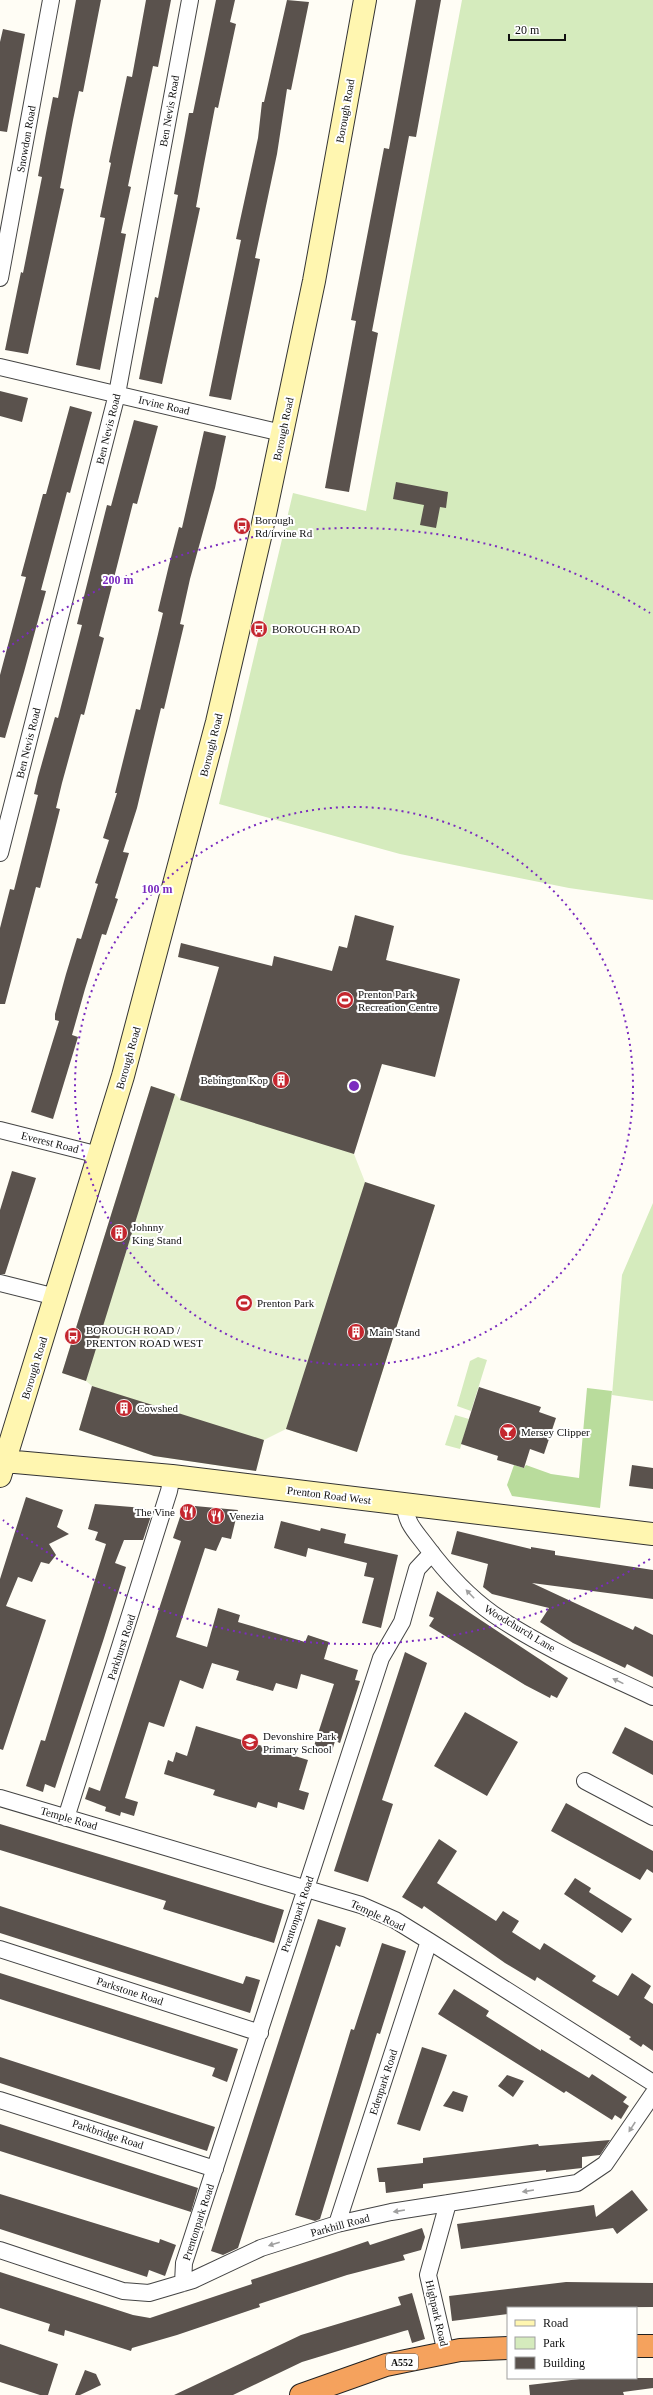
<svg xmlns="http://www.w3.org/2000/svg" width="653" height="2395" font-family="'Times New Roman',serif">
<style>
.green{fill:#d5ebbd}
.forest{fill:#b9dc9c}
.pitch{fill:#e6f2cf}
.building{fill:#5a524d}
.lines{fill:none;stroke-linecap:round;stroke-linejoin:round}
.street-casing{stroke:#444;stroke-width:18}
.secondary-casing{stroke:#333;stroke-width:24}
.highway-casing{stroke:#222;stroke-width:24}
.street{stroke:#fff;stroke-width:16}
.secondary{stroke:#fff6b0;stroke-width:22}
.highway{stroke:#f5a25d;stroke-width:22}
.oneway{fill:#a0a0a0}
.ring{fill:none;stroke:#7b2cbf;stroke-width:2;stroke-dasharray:2 4}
.labels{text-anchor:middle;stroke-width:4;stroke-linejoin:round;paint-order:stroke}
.shield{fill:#fff;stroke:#585858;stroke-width:1}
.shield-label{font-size:10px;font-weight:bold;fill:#111}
.street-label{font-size:11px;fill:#111;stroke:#fff}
.poi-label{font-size:11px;fill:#111;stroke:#fff;text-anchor:start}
.centre{fill:#7b2cbf;stroke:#fff;stroke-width:2}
.ring-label{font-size:12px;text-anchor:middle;font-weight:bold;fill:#7b2cbf;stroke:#fff;stroke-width:4;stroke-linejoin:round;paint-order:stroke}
</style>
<rect width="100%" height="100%" fill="#fffdf5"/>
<path class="green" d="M462,0h191v900l-84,-12 -169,-34 -181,-50 74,-311 73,18z
M653,1203v198l-41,-6 10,-120z
M478,1357l9,3 -16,51 -14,-5 13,-45z
M455,1415l14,4 -9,30 -15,-4z"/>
<path class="forest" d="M587,1388l25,3 -12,117 -88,-12 -5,-11 7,-20 10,3 2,-3 25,9 28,4z"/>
<path class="pitch" d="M209,1005l145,149 11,28 70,23 -78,247 -71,-23 -22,11 -8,31 -102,-15 -75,-26 13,-44 -6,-5 -24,-8 89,-287 24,8 5,5z"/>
<path class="building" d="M76,0h25l-18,92 -4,-1 -6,29 -13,68 4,1 -36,165 -23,-4 16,-78 2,1 19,-96 -4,-1 8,-43 7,-36 5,1z
M146,0h25l-13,67 -5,-1 -25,120 3,1 -10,46 5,1 -26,136 -24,-5 29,-147 -5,-1 11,-54 -2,-1 18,-86 5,1z
M216,0h19l-5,22 6,2 -18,84 -3,-1 -11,57 -8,43 4,1 -38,176 -23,-5 16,-82 3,1 20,-103 -4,-1 12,-64 3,-17h4z
M287,0l22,2 -18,88 -4,-1 -10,65 -22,104 5,1 -29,141 -22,-4 32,-156 -5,-1 22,-101 4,-36h2z
M416,0h25l-25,137 -7,-1 -37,195 6,2 -29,159 -24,-4 31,-167 -5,-1 33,-172 5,1z
M3,29l22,5 -18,98 -7,-1v-89z
M0,391l28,7 -6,24 -22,-6z
M70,406l22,6 -22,81 -3,-1 -26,98 5,1 -22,81 -19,66 -5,-1v-62l26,-98 -5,-1 22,-82h3z
M134,420l24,6 -21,78 -4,-1 -17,67 -17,66 5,2 -20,77 -3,-1 -19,69 -6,25 4,1 -20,79 -4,-1 -31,117h-5v-76l10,-39 4,1 24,-95 -4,-1 4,-17 17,-60 3,1 24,-93 -5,-1 30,-119 4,1z
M204,431l22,5 -11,52 -25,91 -10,45 4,1 -20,84 -3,-1 -24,100 -14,44 6,1 -14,45 3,1 -12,36 -4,-1 -17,55 -13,46 6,2 -25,82 -22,-7 28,-91 -4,-1v-6l11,-40 11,-36 4,1 17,-55 -3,-1 14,-43 -6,-2 14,-45h-2l21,-84 4,1 23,-97 -5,-2 11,-46 10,-38 3,1z
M396,482l52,10 -2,16 -6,-1 -4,21 -16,-3 4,-20 -31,-6z
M355,915l39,11 -8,34 74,19 -25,98 -53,-13 -28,90 -174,-54 39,-133 -41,-10 3,-14 91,23 2,-10 58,15 7,-25 8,2z
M151,1086l24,8 -89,287 -24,-8z
M12,1171l24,7 -31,96h-5v-64z
M365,1182l70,23 -78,247 -71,-23z
M92,1386l172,54 -8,31 -102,-15 -75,-26z
M479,1387l62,20 -2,5 17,6 -12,36 -14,-5 -6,19 -27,-8 1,-4 -37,-12z
M632,1465l21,3v21l-24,-3z
M26,1497l37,13 -6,17 12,7 -20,10 7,11 -7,9 -8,-2 -9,20 -14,-5 -12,29 40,14 -43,130 -3,-1v-170z
M95,1504l49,4 7,8 -8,24h-19l-9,23 11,4 -22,71 -49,150 -10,-4 -2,8 -17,-6 15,-46 4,1 61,-197 -11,-4 3,-8 -10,-3z
M184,1505l54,5 -7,29 -9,-2 -6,14 -11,-3 -29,89 31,10 11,-39 22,7 -2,7 67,20 3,-7 21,7 -5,17 34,11 -3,10 5,1 -20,62 -5,-2 -3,10 -18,-5 20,-62 -33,-10 -4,15 -21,-6 -3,8 -37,-11 3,-9 -27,-8 -9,26 -23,-9 -16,47 -15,-5 -24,76 13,4 -4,14 -13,-4 -1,4 -15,-5 1,-4 -21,-8 4,-12 11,4 81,-250 -8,-3z
M281,1521l39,10 1,-3 25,6 -2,9 54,12 -17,73 -19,-5 12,-45 -10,-2 3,-13 -59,-15 -2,9 -32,-9z
M457,1531l74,18v-2l24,4v4l98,15v29l-121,-16 101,47 2,-4 18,9v42l-26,-13 -2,4 -52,-25 -33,-21 9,-14 -57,-14 -9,-7 5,-23 -37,-10z
M437,1591l131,87 -11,20 -6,-3 -1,3 -25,-13 -96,-59 5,-8 -5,-2z
M405,1652l22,11 -45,137 11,4 -25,78 -34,-11z
M465,1712l53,30 -31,54 -53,-30z
M196,1726l112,34 -9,30 10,3 -5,17 -26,-8 -1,6 -19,-6 -2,6 -43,-13 2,-5 -51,-16 4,-14 5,2 3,-10 11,4z
M625,1727l28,14v34l-41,-22z
M566,1803l87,48v22l-6,-4 -7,11 -89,-49z
M0,1824l284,86 -10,33 -111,-34 3,-8 -166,-51z
M439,1839l18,12 -20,32 59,38 7,-10 16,10 -7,11 28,18 4,-7 52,33 -4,5 26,15 14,-23 19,13 -7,12 9,6v47l-10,-7 -2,3 -12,-8 2,-2 -94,-60 -2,4 -30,-18 -81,-57 -2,3 -20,-12z
M575,1878l16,10 -2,4 43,27 -10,14 -58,-39z
M0,1906l243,78 3,-8 14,4 -10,33 -250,-80z
M318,1919l28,9 -6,19 -4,-2 -98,303 -15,7 -12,-4z
M382,1943l24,8 -26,83 -3,-1 -57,186 -5,2 -20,-6 56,-186 3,1z
M0,1973l238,76 -11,33 -15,-6 3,-8 -215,-69z
M454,1989l35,22 -3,5 55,35v-2l48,29 3,-4 35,23 -4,5 6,4 -8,13 -6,-4 -3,5 -46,-29 -2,2 -126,-79z
M422,2047l25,8 -27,76 -23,-7z
M0,2057l215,70 -8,24 -207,-68z
M507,2075l17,6 -11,16 -15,-11z
M453,2091l15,5 -5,16 -20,-6z
M0,2124l198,64 -7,24 -191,-61z
M610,2140l-10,15 -18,2v11l-36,4v-2l-123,14v4l-37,5 -1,-11h-6l-2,-14 46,-5v-5l115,-14 1,2z
M632,2190l16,20 -31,24 -4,-6 -152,21 -4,-25 137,-19 2,12z
M0,2194l159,49 1,-4 16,6 -11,31 -16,-6 -2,7 -147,-48z
M422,2228l3,9 -4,13 -18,5 2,5 -58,15 -88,29 1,3 -83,28 -45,13 -1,3 -66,-21 -1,6 -16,-5 2,-7 -50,-16v-36l133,43 17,3 102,-34 -1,-4 88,-29 29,-10 2,4z
M566,2282l87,1v24l-145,1v6l-56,7 -3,-25z
M412,2293l13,46 -13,4 -4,-13 -4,1 -102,31 -69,33h-59l127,-60 100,-30 -3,-8z
M0,2344l58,20 -10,31h-8l-40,-13z
M85,2370l11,4 5,11 -21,10h-5z
M588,2378h65v10l-30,4 1,3h-94l-1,-10z"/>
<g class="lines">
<g class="street-casing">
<path id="street" d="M0,278l51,-278
M0,367l282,66
M0,853l117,-459 73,-394
M0,1130l99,25
M0,1283l56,14
M405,1505c1,19 11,27 22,42 18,24 42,50 66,67 49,34 107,58 160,83
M585,1781l68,36
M0,1798l361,107 34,15 34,21 224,142
M66,1818l103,-327 3,-15
M0,1949l260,84
M0,2100l215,69
M337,2224l92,-283
M0,2250l123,41 26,2 44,-13 68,-32 76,-24 54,-12 186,-29 28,-19 48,-70
M183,2283l1,-20 197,-605 21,-36 15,-53 15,-16
M446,2353l-18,-78 20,-72"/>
</g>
<g class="secondary-casing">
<path id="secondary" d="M4,1461l168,15 481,58
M0,1476l123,-400 94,-354 44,-189 53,-252 51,-281"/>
</g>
<g class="highway-casing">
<path id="highway" d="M636,2346h17
M301,2395l85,-30 74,-15 48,-2"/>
</g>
<use href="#street" class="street"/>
<use href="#secondary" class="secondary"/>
<use href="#highway" class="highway"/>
</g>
<defs><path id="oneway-solid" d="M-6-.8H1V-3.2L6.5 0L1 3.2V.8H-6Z"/></defs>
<g class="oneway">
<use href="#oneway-solid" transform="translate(470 1594) rotate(-134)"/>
<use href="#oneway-solid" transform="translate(618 1681) rotate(-154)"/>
<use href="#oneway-solid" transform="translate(632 2127) rotate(123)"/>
<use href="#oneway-solid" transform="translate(528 2191) rotate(171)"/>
<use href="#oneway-solid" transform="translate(399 2211) rotate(171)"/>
<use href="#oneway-solid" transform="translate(274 2244) rotate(163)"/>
</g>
<g class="ring">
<circle cx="354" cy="1086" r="279"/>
<path d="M650 1559A558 558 0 0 1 3 1520M3 652A558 558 0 0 1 650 613"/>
</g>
<defs>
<g id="bus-disc" transform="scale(0.9)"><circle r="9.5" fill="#c4262e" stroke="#fff"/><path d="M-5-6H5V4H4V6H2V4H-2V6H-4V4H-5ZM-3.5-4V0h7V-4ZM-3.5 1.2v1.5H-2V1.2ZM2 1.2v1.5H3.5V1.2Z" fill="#fff"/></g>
<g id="stadium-disc" transform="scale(0.9)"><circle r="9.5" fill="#c4262e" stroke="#fff"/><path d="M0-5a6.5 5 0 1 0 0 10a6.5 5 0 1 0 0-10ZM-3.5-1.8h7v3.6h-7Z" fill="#fff"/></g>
<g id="building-disc" transform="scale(0.9)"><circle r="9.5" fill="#c4262e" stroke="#fff"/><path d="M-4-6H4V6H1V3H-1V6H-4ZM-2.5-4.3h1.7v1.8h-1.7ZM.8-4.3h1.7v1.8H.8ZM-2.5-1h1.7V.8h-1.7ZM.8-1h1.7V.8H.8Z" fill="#fff"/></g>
<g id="bar-disc" transform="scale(0.9)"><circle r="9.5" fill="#c4262e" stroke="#fff"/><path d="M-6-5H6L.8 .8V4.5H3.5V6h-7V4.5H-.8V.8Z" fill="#fff"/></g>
<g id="restaurant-disc" transform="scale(0.9)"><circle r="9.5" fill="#c4262e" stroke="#fff"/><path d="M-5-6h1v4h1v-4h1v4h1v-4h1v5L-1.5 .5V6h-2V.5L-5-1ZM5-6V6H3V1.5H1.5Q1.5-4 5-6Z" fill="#fff"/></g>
<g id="school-disc" transform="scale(0.9)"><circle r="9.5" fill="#c4262e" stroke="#fff"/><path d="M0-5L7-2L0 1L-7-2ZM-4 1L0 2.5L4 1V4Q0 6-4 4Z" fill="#fff"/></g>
</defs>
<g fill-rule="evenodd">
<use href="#bus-disc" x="242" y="526"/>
<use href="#bus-disc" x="259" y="629"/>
<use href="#stadium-disc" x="345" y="1000"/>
<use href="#building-disc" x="281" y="1080"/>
<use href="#building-disc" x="119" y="1233"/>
<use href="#stadium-disc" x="244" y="1303"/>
<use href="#building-disc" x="356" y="1332"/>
<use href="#bus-disc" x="73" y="1336"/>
<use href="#building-disc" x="124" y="1408"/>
<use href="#bar-disc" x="508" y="1432"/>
<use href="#restaurant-disc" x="188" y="1512"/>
<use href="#restaurant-disc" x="216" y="1516"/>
<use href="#school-disc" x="250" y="1742"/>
</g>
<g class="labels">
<rect class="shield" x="386" y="2354" width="32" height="16" rx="3"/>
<g class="shield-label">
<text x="402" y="2366">A552</text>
</g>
<g class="street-label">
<text transform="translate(169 111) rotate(-80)" y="4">Ben Nevis Road</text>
<text transform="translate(345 111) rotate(-80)" y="4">Borough Road</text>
<text transform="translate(26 139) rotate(-80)" y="4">Snowdon Road</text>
<text transform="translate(164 405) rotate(13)" y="4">Irvine Road</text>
<text transform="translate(108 429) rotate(-76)" y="4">Ben Nevis Road</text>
<text transform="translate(283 429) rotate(-78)" y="4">Borough Road</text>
<text transform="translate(28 743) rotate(-76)" y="4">Ben Nevis Road</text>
<text transform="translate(211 745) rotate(-76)" y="4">Borough Road</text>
<text transform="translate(128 1058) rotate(-74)" y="4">Borough Road</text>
<text transform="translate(50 1142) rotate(14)" y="4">Everest Road</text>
<text transform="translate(34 1368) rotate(-73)" y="4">Borough Road</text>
<text transform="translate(329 1495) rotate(7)" y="4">Prenton Road West</text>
<text transform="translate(520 1628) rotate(31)" y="4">Woodchurch Lane</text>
<text transform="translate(121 1647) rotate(-72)" y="4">Parkhurst Road</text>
<text transform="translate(69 1818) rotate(16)" y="4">Temple Road</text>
<text transform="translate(297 1914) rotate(-71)" y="4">Prentonpark Road</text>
<text transform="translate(378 1915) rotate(25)" y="4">Temple Road</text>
<text transform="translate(130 1991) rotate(18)" y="4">Parkstone Road</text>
<text transform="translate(383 2082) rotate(-72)" y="4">Edenpark Road</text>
<text transform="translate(108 2134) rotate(18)" y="4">Parkbridge Road</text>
<text transform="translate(198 2222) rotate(-72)" y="4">Prentonpark Road</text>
<text transform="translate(340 2225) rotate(-15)" y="4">Parkhill Road</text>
<text transform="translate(437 2313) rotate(77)" y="4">Highpark Road</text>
</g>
<g class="poi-label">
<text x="255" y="524">Borough<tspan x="255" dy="13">Rd/irvine Rd</tspan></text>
<text x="272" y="633">BOROUGH ROAD</text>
<text x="358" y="998">Prenton Park<tspan x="358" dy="13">Recreation Centre</tspan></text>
<text x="268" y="1084" text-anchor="end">Bebington Kop</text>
<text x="132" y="1231">Johnny<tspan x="132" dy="13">King Stand</tspan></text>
<text x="257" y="1307">Prenton Park</text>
<text x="86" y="1334">BOROUGH ROAD /<tspan x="86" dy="13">PRENTON ROAD WEST</tspan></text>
<text x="369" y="1336">Main Stand</text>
<text x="137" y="1412">Cowshed</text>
<text x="521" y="1436">Mersey Clipper</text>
<text x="175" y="1516" text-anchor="end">The Vine</text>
<text x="229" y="1520">Venezia</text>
<text x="263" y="1740">Devonshire Park<tspan x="263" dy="13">Primary School</tspan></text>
</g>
</g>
<circle cx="354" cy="1086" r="6" class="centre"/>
<g class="ring-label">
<text x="118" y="584">200 m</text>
<text x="157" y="893">100 m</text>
</g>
<rect x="507" y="2307" width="130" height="72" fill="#ffffff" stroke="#a0a0a0"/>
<rect x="515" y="2320" width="20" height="6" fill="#fff6b0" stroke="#a0a0a0"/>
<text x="543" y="2327" font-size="12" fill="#111111">Road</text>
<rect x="515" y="2337" width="20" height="12" fill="#d5ebbd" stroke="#a0a0a0"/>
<text x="543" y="2347" font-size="12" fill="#111111">Park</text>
<rect x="515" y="2357" width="20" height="12" fill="#5a524d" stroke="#a0a0a0"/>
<text x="543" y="2367" font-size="12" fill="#111111">Building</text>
<path d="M509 34v6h56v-6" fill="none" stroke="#111111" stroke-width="2"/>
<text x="515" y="34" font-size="12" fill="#111111" stroke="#ffffff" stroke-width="3" paint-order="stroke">20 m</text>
</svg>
